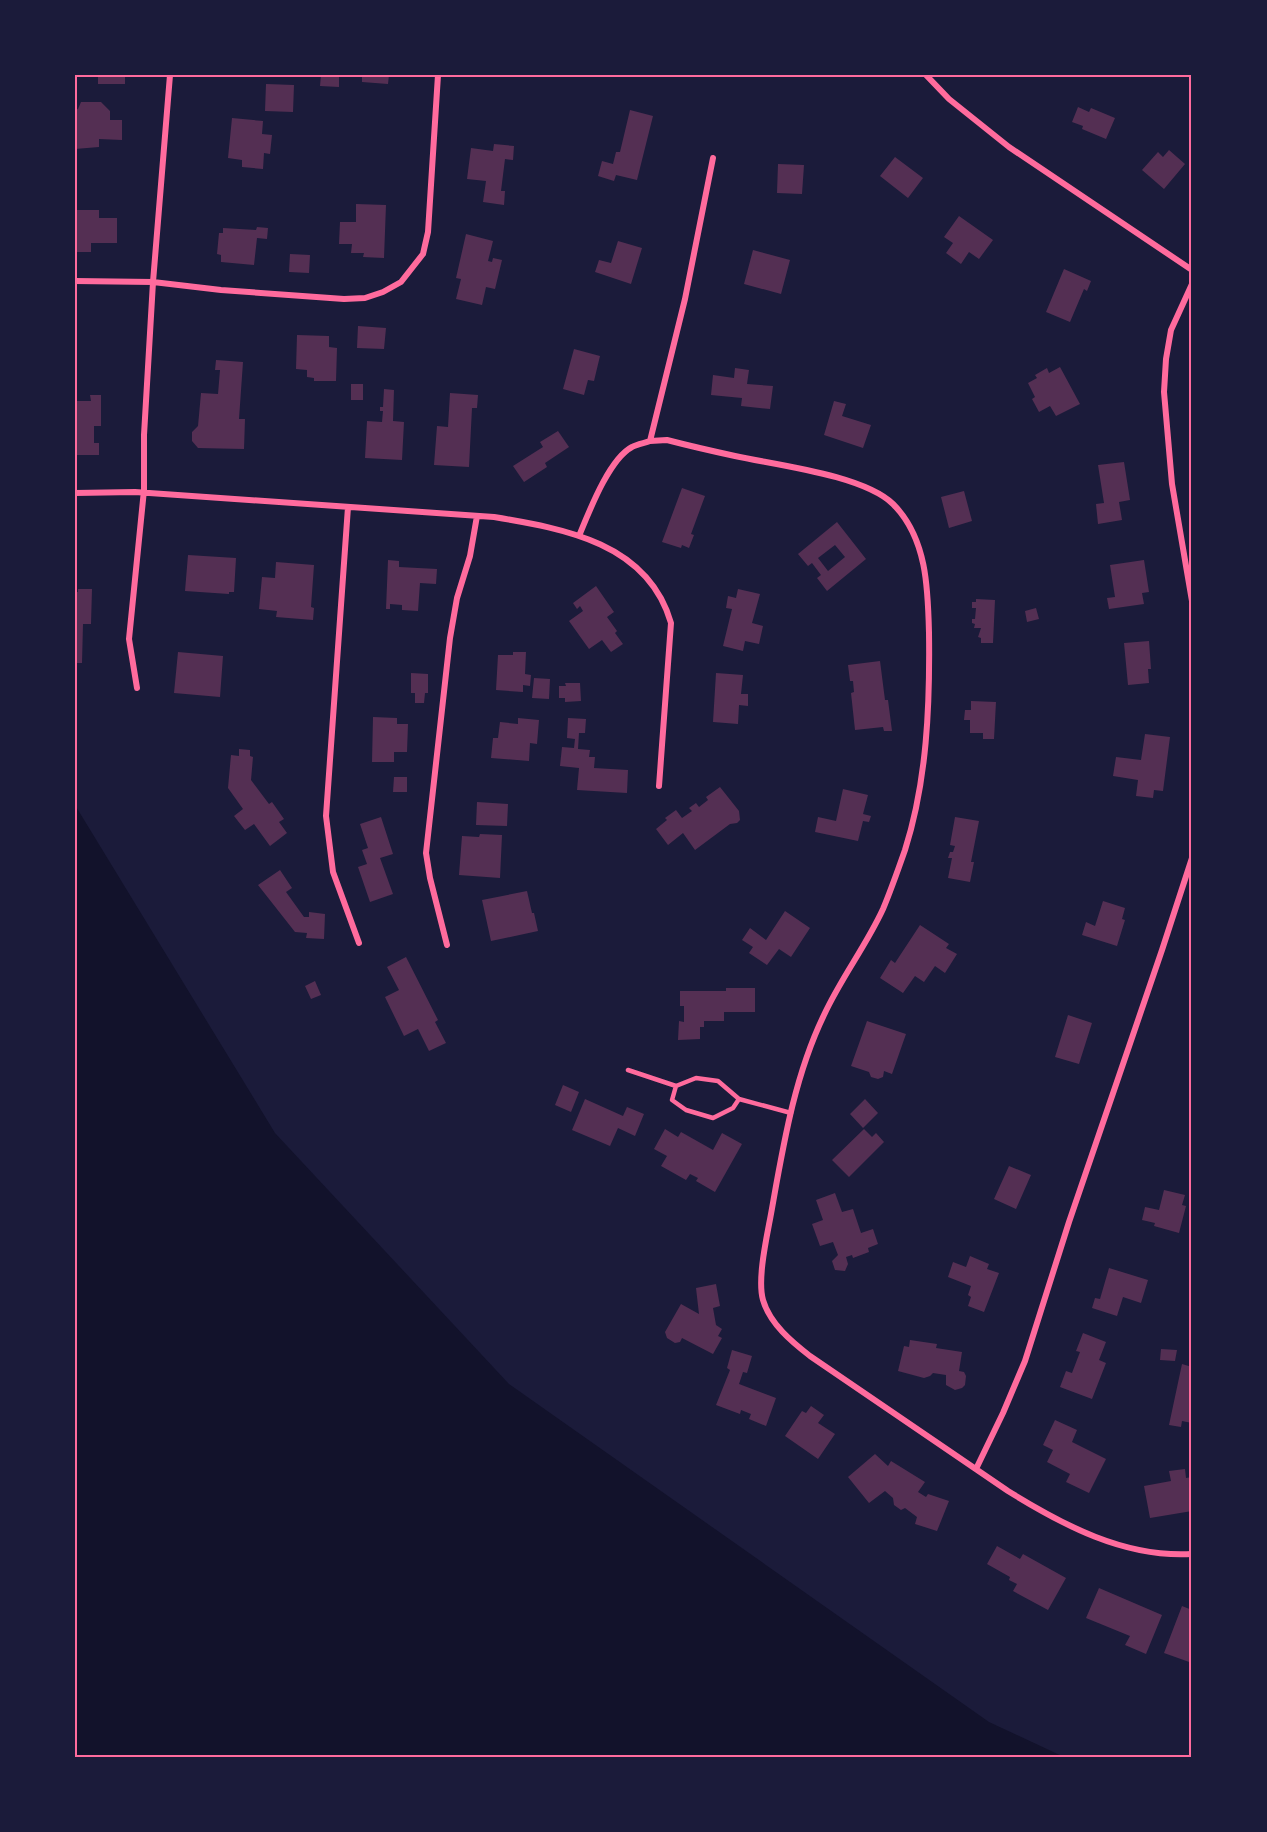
<svg xmlns="http://www.w3.org/2000/svg" width="1267" height="1832" font-family="'Public Sans',sans-serif">
<style>
.water{fill:#12122b}
.building{fill:#542f53;fill-rule:evenodd}
.lines{fill:none;stroke-linecap:round;stroke-linejoin:round}
.service{stroke:#ff6b9d;stroke-width:4.5}
.minor{stroke:#ff6b9d;stroke-width:6}
.neatline{fill:none;stroke:#ff6b9d;stroke-width:2}
</style>
<rect width="100%" height="100%" fill="#1b1b3a"/>
<path class="water" d="M75,805l200,328 234,251 480,338 75,35h-989z"/>
<path class="building" d="M98,75h27v9h-27z
M321,75h18v12l-19,-1z
M362,75h27l-1,9 -26,-2z
M266,84l28,1 -1,27 -28,-1z
M81,102h20l9,9v9h12v20l-23,-1v8l-24,2v-39l3,-1z
M1078,107l11,5 2,-4 24,10 -9,21 -24,-10 1,-3 -11,-4z
M630,110l23,6 -16,64 -21,-5 -2,6 -16,-5 4,-15 11,3 3,-12h4z
M232,118l31,3 -1,13 10,1 -2,19 -6,-1 -1,16 -21,-2v-7l-14,-2z
M494,144l20,2 -1,14 -8,-1 -4,32h4l-1,14 -21,-3 3,-21 -19,-2 4,-31 22,3z
M1169,150l16,14 -21,25 -22,-19 16,-18 5,5z
M895,157l28,21 -15,20 -28,-22z
M778,164l26,1 -2,29 -25,-1z
M356,204l30,1 -2,53 -21,-1 1,-4h-13l1,-9h-13l1,-22h16z
M75,210h24v8h18v25h-26v9h-16z
M959,216l34,24 -14,19 -10,-7 -8,12 -15,-11 7,-10 -9,-6z
M257,227l11,1 -1,11 -10,-1 -3,27 -33,-3v-7l-4,-1 2,-21h4v-5l33,2z
M466,234l27,7 -5,20 4,1 1,-4 9,2 -7,29 -9,-2 -4,18 -26,-6 5,-20 -5,-1z
M618,241l24,7 -11,36 -36,-12 4,-12 12,3z
M753,250l37,10 -9,34 -37,-10z
M290,254l20,1 -1,18 -20,-1z
M1064,269l27,12 -4,10 -3,-2 -14,33 -24,-10z
M358,326l28,2 -2,21 -27,-1z
M297,335l32,1v11l8,1 -1,33h-22v-3l-7,-1v-7l-11,-1z
M574,349l26,7 -6,25 -6,-1 -4,15 -21,-6z
M216,360l27,2 -4,57h6l-1,30 -46,-1 -6,-7v-9l6,-6 3,-33 17,1 2,-24h-5z
M1060,367l20,37 -24,12 -6,-10 -11,6 -7,-13 3,-2 -7,-14 9,-5 -2,-3 12,-7 2,5z
M735,368l14,2 -2,14 26,2 -3,23 -29,-3 1,-8 -31,-3 2,-20 21,3z
M351,384h12v16h-12z
M384,389l10,1 -1,31 11,1 -2,38 -37,-2 2,-37 15,1 1,-11h-3v-4h3z
M450,393l28,2 -1,13h-5l-3,59 -35,-2 3,-39 11,1z
M90,395h11v31h-7v17h5v12h-24v-54h16z
M834,401l12,3 -4,12 29,9 -8,23 -39,-13z
M558,431l11,16 -24,16 2,4 -23,15 -11,-16 30,-19 -3,-5z
M1124,462l6,38 -11,2 3,18 -24,4 -2,-20 8,-1 -6,-38z
M682,488l23,8 -14,38 3,1 -5,13 -7,-3 -1,3 -19,-6z
M964,491l8,30 -23,7 -8,-31z
M837,522l29,37 -39,32 -10,-13 4,-3 -9,-12 -4,3 -10,-12zM835,545l10,12 -17,14 -10,-13z
M188,555l48,3 -2,34h-5v2l-44,-3z
M388,560l11,1v6l38,2 -1,15 -16,-1 -2,28 -16,-1v-5l-12,-1v5h-4z
M1144,560l5,32 -7,1 2,11 -35,5 -2,-11 8,-1 -5,-32z
M276,562l38,3 -3,42 3,1 -1,12 -37,-3 1,-6 -18,-2 3,-32 13,1z
M596,586l18,26 -7,5 10,14 -2,2 8,11 -12,8 -9,-12 -13,9 -20,-28 14,-10 -3,-5 -3,3 -4,-6z
M78,589h14l-1,35h-8l-1,39h-7v-71h3z
M738,589l22,5 -8,29 11,3 -4,18 -14,-3 -2,10 -20,-5 9,-37 -6,-1 2,-12 8,2z
M976,599l19,1 -2,43h-12v-5l-3,-1 3,-9h-7l1,-4 -3,-1v-4h3l1,-11h-4v-6h4z
M1036,608l3,11 -12,3 -2,-11z
M1149,641l2,28h-3l1,14 -21,2 -4,-42z
M178,652l45,4 -3,41 -46,-4z
M513,652h13l-1,22 6,1 -1,11 -7,-1v7l-27,-2 2,-35h15z
M880,661l5,39h3l4,31h-8l-1,-4 -28,3 -4,-37 3,-1 -1,-11h-3l-2,-16z
M411,673l17,1v19h-3l-1,10h-9v-10h-4z
M716,673l27,2 -2,19h7v12l-9,-1 -1,19 -25,-2z
M534,678l16,1 -1,20 -17,-1z
M565,683h15l1,18 -16,1v-4h-6v-12h7z
M971,701l25,1 -2,37h-11v-6h-13v-13h-6l1,-10h6z
M373,717l24,1v6h11l-1,28h-13v10h-22z
M518,718l21,2 -2,24 -7,-1 -1,18 -38,-3 2,-20h5l2,-16 18,2z
M568,718l18,1 -1,14h-6l-1,16 12,1 -1,7h6l-1,11 34,2 -1,23 -50,-3 2,-22 -19,-2 2,-19 12,1 1,-9 -8,-1z
M1145,734l25,3 -7,54 -9,-1 -1,8 -17,-2 2,-16 -25,-4 3,-19 25,3z
M239,749l11,1v6l3,1 -2,23 18,24 3,-2 12,17 -5,3 8,11 -17,13 -16,-22 -9,6 -11,-14 9,-7 -15,-21 3,-33 8,1z
M394,777h13v15h-14z
M720,787l19,24 1,9 -3,3 -7,1 -35,26 -12,-17 -15,12 -12,-16 11,-9 -2,-2 11,-8 6,8 10,-7 -3,-3 7,-5 3,4 9,-7 -2,-3z
M843,789l25,6 -5,19 8,2 -2,6 -6,-1 -5,20 -43,-9 3,-15 18,4z
M477,802l31,2 -1,22 -31,-1z
M381,817l12,37 -13,4 13,36 -23,8 -12,-35 9,-3 -5,-14 6,-2 -8,-24z
M955,817l24,4 -8,41h3l-4,20 -22,-4 4,-20h-4l2,-6h3l2,-6 -5,-1z
M480,834l22,1 -2,43 -41,-3 3,-39 17,1z
M280,870l12,18 -6,4 18,25h5v-5l16,2 -1,25 -18,-1 1,-5 -12,-1 -37,-47z
M527,891l5,22h2l4,18 -47,10 -9,-41z
M1103,901l22,7 -3,11 3,1 -8,26 -35,-11 4,-13 9,4z
M785,911l25,17 -19,29 -12,-8 -12,16 -18,-12 4,-6 -11,-7 8,-12 16,12z
M920,925l29,19 -3,4 11,6 -12,19 -10,-7 -11,16 -9,-6 -12,17 -23,-15 11,-18 4,3z
M406,957l32,63 -3,2 11,21 -17,8 -11,-22 -14,7 -19,-39 14,-7 -12,-23z
M315,981l6,14 -10,4 -6,-13z
M726,988h29v24h-31v9h-20v6h-4v12l-22,1 1,-19 5,1v-16h-4v-15h46z
M1068,1015l24,8 -13,41 -24,-7z
M867,1021l39,13 -14,40 -8,-3 -1,6 -5,2 -7,-2 -2,-5 -18,-6z
M563,1085l16,7 -8,20 -16,-7z
M585,1099l38,17 4,-9 17,7 -9,22 -17,-8 -8,18 -38,-16z
M865,1099l13,14 -15,15 -13,-14z
M665,1129l13,8 3,-5 32,18 9,-17 20,11 -27,48 -19,-11 2,-3 -8,-4 -4,6 -25,-14 6,-10 -13,-7z
M864,1129l8,8 4,-4 8,9 -35,35 -17,-17z
M1009,1166l22,9 -15,34 -22,-10z
M1164,1190l21,5 -3,10 4,1 -7,27 -25,-7 1,-3 -13,-3 3,-13 14,3z
M835,1193l7,19 11,-3 8,24 12,-4 5,15 -10,4 1,4 -16,6 -1,-3 -6,2 2,7 -3,7 -10,-1 -3,-9 6,-6 -5,-13 -13,4 -8,-22 11,-4 -7,-20z
M970,1256l19,8 -2,5 12,4 -15,39 -16,-6 3,-9 -3,-2 3,-9 -23,-9 5,-15 13,5z
M1109,1268l39,12 -7,23 -18,-6 -6,19 -25,-8 3,-10 5,1z
M716,1284l4,22 -7,2 3,17 6,4 -4,7 4,2 -9,16 -31,-16 -2,4 -5,1 -8,-5 -2,-6 16,-28 18,10 -3,-26z
M1083,1333l23,9 -7,18 7,3 -14,36 -32,-12 6,-16 6,2 8,-21 -4,-1z
M910,1340l27,4 -1,4 26,4 -3,19 5,1 2,4 -1,9 -3,3 -7,2 -9,-5v-10l-13,-2 -3,3 -6,2 -26,-7 6,-25 5,1z
M1161,1349l16,1 -2,11 -15,-1z
M732,1350l20,6 -5,17 -4,-1 -4,12 37,14 -10,28 -17,-7 2,-5 -10,-4 -1,4 -24,-9 14,-35 -3,-2z
M1182,1364l10,3v56l-10,-2 -1,6 -12,-2z
M811,1406l13,9 -6,8 17,11 -17,25 -33,-23 17,-25 4,2z
M1055,1420l22,10 -5,12 34,17 -17,34 -23,-11 4,-8 -23,-12 6,-12 -10,-5z
M875,1454l13,12 3,-5 34,21 -7,10 8,5 2,-3 21,7 -12,30 -22,-7 2,-7 -12,-9 -4,2 -7,-5 -1,-7 -8,-7 -16,12 -21,-26z
M1185,1469l1,9 6,-1v34l-42,7 -6,-32 27,-5 -2,-10z
M997,1546l23,13 3,-5 43,24 -18,32 -35,-19 4,-7 -8,-4 1,-3 -23,-13z
M1099,1588l63,27 -16,39 -21,-9 5,-9 -44,-18z
M1182,1606l10,4v53l-28,-10z"/>
<g class="lines">
<path class="service" d="M628,1070l48,16
M739,1099l-6,9 -20,10 -27,-8 -14,-10 4,-14 20,-8 22,3 21,18 52,14"/>
<path class="minor" d="M926,75l23,24 60,48 183,123
M75,281l78,1 68,8 123,9 21,-1 18,-6 18,-10 22,-28 5,-22 10,-157
M1192,284l-21,46 -5,29 -2,33 8,92 20,117
M650,441l17,-1c23,6 45,11 68,16 41,9 128,19 158,48 34,34 35,85 36,129 1,72 -2,148 -24,217 -7,20 -14,40 -22,59 -17,37 -42,69 -59,106 -30,62 -41,132 -53,199 -4,22 -14,65 -8,86 7,24 29,42 47,56l198,135c55,34 116,67 184,63
M75,493l60,-1 359,25c71,12 154,26 177,106l-12,163
M348,507l-22,309 7,56 26,71
M579,536c10,-24 30,-77 53,-89 5,-3 13,-4 18,-6l35,-142 28,-141
M137,688l-8,-49 15,-149v-55l9,-153 17,-207
M447,945l-17,-67 -4,-25 24,-215 7,-40 13,-42 7,-40
M976,1469l27,-56 22,-52 44,-139 93,-272 30,-92"/>
</g>
<rect width="1267" height="1832" fill="none" stroke="#1b1b3a" stroke-width="153"/>
<rect x="76" y="76" width="1114" height="1680" class="neatline"/>
</svg>
